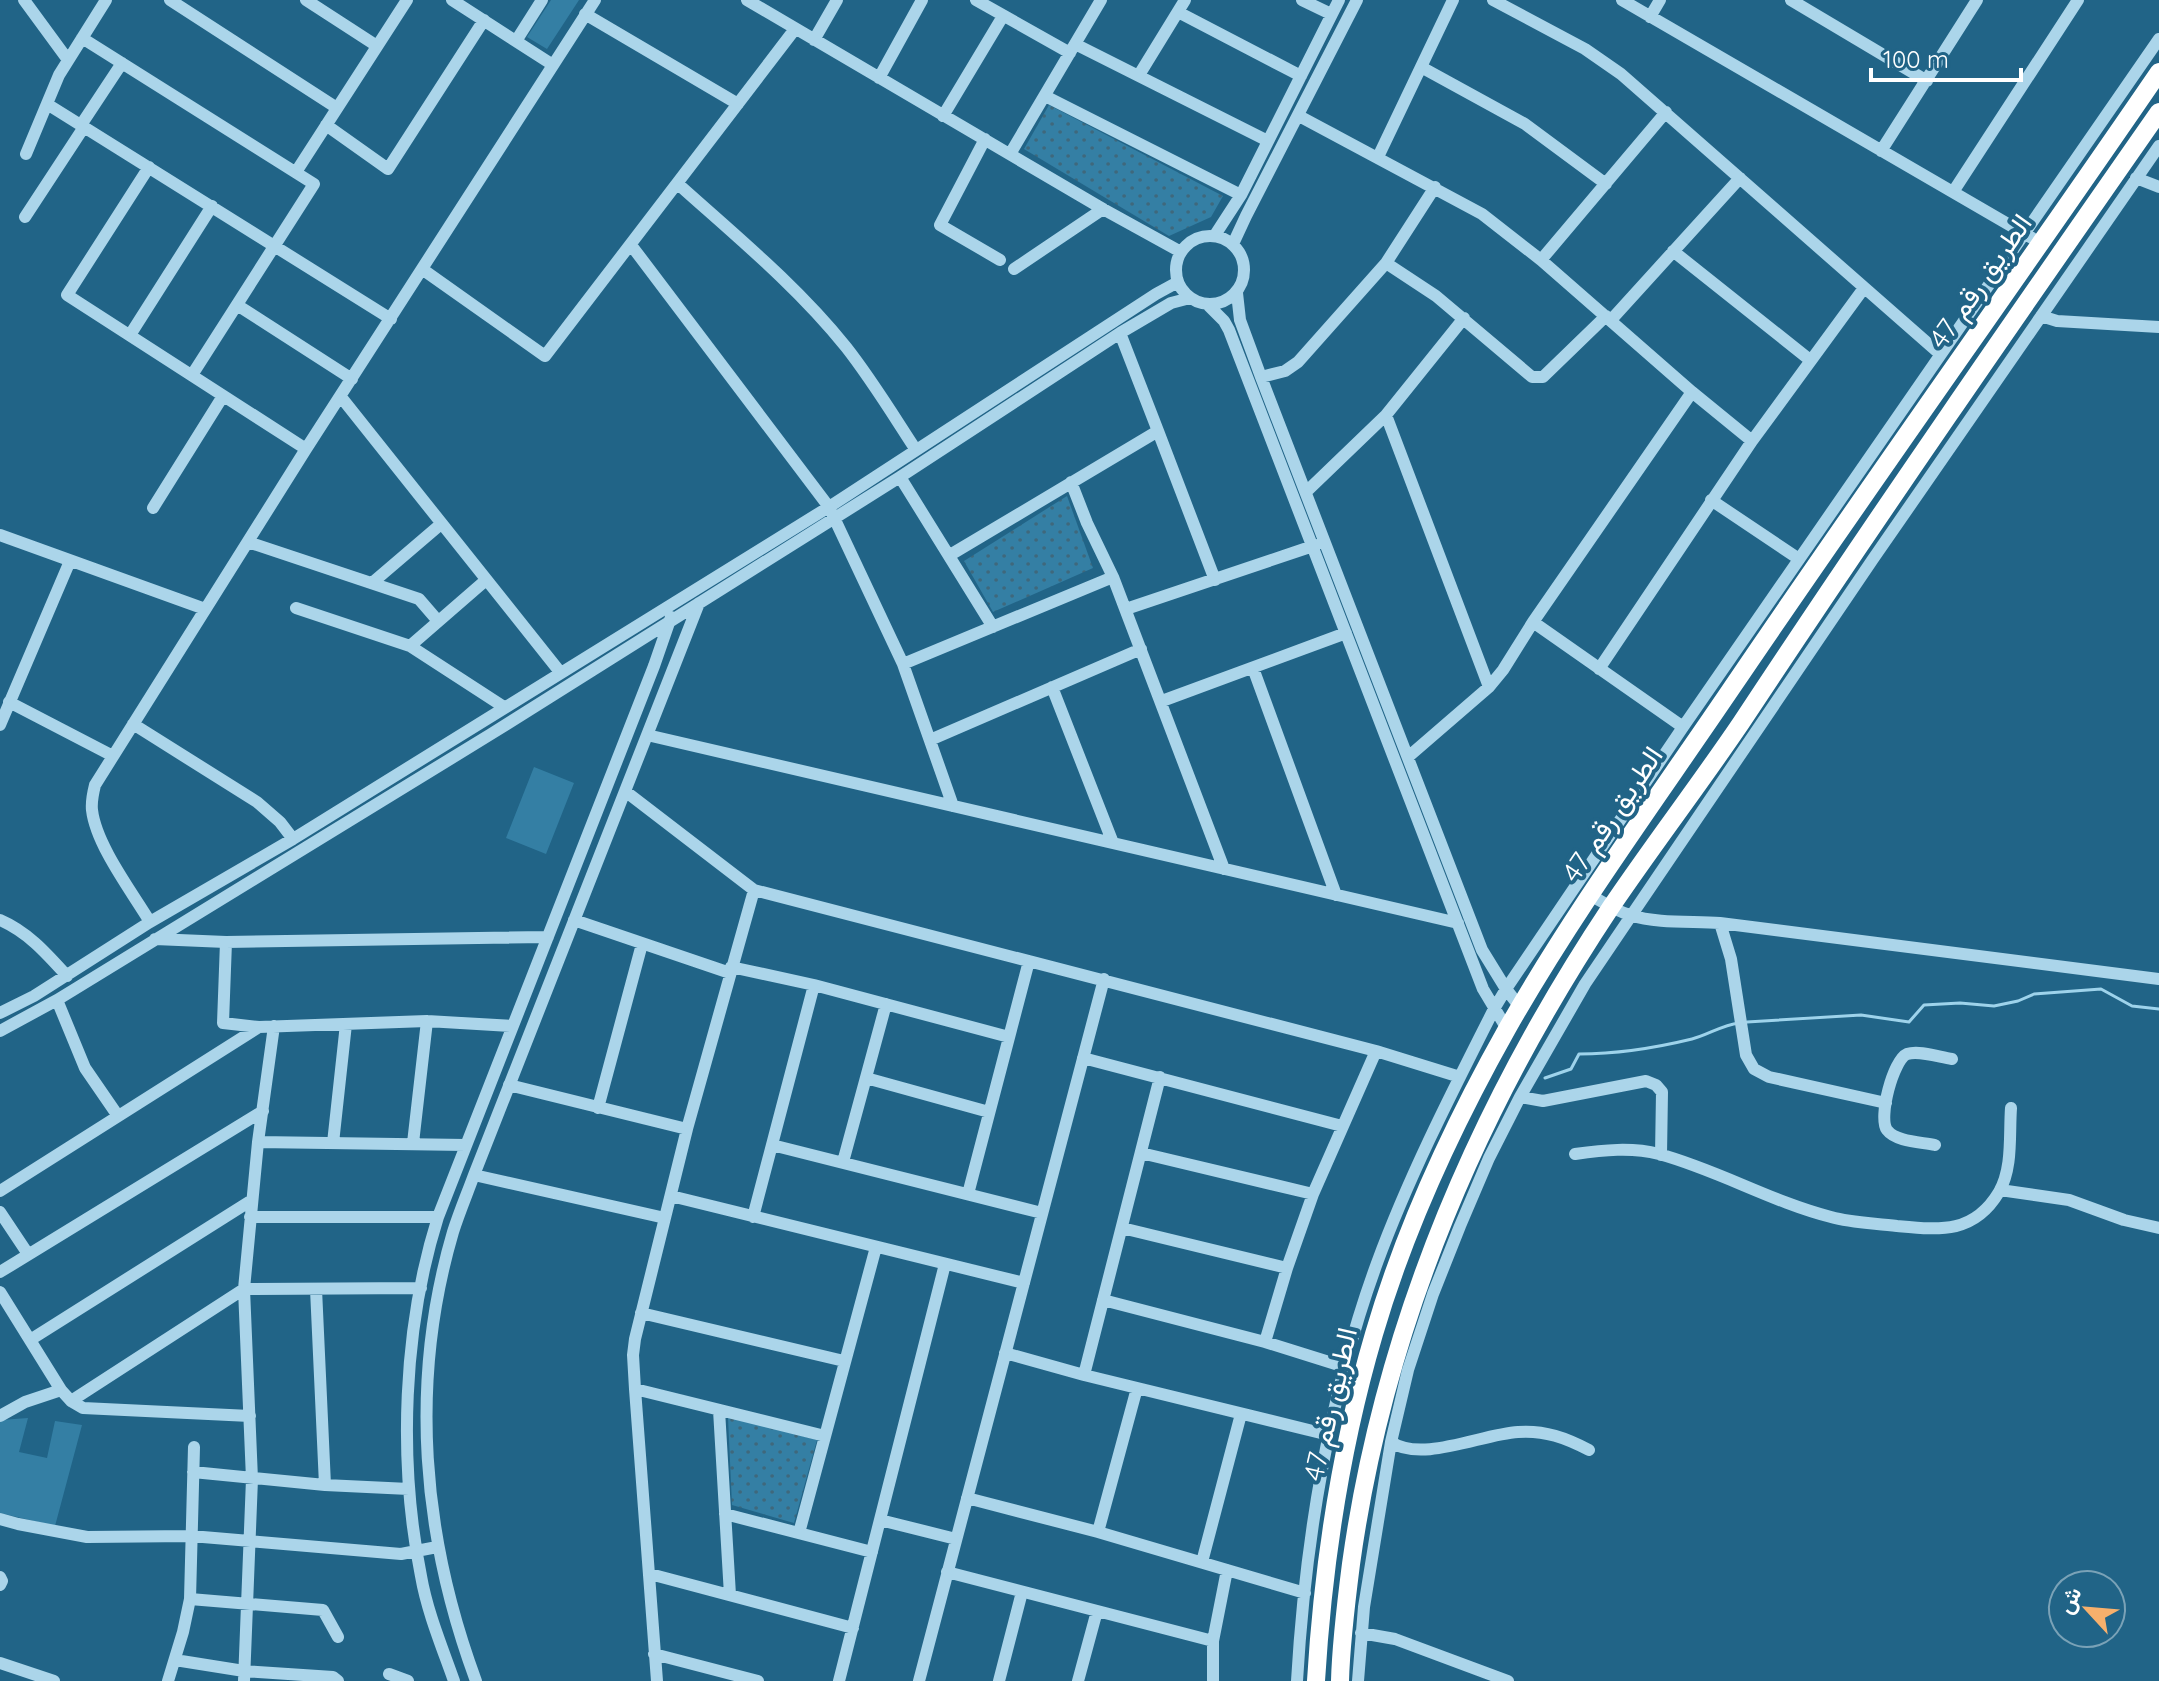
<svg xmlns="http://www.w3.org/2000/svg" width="2159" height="1681" font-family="Quicksand,Vazirmatn,sans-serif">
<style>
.green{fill:#347fa4}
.park{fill:url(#park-dots)}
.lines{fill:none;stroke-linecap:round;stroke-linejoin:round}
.stream{stroke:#9ed3eb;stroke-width:3}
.minor{stroke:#abd5ea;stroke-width:12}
.highway{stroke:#fff;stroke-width:18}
.labels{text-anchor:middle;stroke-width:8;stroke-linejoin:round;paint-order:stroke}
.street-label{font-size:28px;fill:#fff;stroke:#216487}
</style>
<defs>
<pattern id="park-dots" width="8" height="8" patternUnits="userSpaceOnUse" patternTransform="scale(2)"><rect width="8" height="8" fill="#347fa4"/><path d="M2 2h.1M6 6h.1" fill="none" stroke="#3f687c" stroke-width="1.8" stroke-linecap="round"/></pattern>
</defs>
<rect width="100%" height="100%" fill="#216487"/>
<path class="green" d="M551,0h28l-32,49 -20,-12z
M534,767l40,16 -28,71 -40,-16z
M28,1418l-9,34 28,6 8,-37 27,4 -27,101 -55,-13v-91l1,-2z"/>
<path class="park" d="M1049,105l174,91 -12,21 -42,19 -145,-87z
M1067,496l26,72 -100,44 -29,-51z
M728,1417l89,23 -23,83 -62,-18z"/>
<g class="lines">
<path class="stream" d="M1747,1022l114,-7 48,7 15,-17 36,-2 34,3 24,-5 16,-7 67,-5 31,17 27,3
M1545,1078l26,-9 8,-15c38,0 76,-6 113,-15 16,-4 30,-14 47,-16"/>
<path class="minor" d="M24,0l44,60
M170,0l167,108
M306,0l71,46
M452,0l101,65
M747,0l356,209 78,43
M976,0l94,53
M1302,0l29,14
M1493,0l92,49 36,25 319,280
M1622,0l410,238
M1791,0l136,81
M1178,12l123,64
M585,14l153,90
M1650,17l10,-17
M82,38l232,146 -122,191
M814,40l23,-40
M516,41l26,-41
M1075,44l193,97
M1421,67l104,57 81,60
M1139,75l46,-75
M879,78l43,-78
M1045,96l196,99
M47,104l344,215
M943,116l60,-100
M1299,116l183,98 59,46 151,132 60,49
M81,125l41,-62
M326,125l62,44 96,-149
M985,139l-45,86 60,35
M1881,151l96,-151
M26,154l33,-79 47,-75
M1010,154l91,-154
M1378,157l75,-157
M149,167l-82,128 239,154
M296,172l111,-172
M2136,178l23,9
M678,184c58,52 119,102 168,163 26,33 47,68 70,103
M1953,192l125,-192
M25,217l59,-90
M1215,235l26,-40 98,-195
M1176 270a34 34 0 1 1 68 0a34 34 0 1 1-68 0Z
M1233,244l13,-28 111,-216
M631,245l198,262 74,157 50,142
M1673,251l137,109
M1541,260l125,-148
M1386,263l50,33 96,81h11l63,-61
M422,269l123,87 250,-327
M1014,269l89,-60
M1237,293l3,27 21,57 221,573 24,39 14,18
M237,305l115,74
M1208,305l16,16 5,9 254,659 24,40
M2041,316l16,5 102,6
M1611,320l129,-142
M130,335l82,-129
M1261,377l24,-6 13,-9 88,-99 49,-76
M341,397l219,275
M1386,415l103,272
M1158,431l57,149
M900,477l93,150
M1071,482l16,41 26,54 111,292
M1306,492l80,-77 78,-97
M1711,500l88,59
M153,508l70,-112
M0,535l205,74
M248,542l171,57 19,22
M950,555l208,-124 -38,-98
M372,583l69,-59
M296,608l114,38 94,61
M1126,609l190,-64
M1533,622l150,105
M410,646l76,-66
M903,664l210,-87
M1253,668l83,227
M1599,669l153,-228 112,-153
M1052,687l61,156
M1162,701l184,-68
M9,702l104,54
M133,724l124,78 23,20 13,17
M0,725l70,-164
M647,735l811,188
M930,740l211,-91
M1408,757l81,-70 14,-17 30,-48 159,-230
M625,791l129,99 622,161 84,26
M1590,895c13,7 26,16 40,20 28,9 61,6 90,8l439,56
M0,920c28,12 47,34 67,56
M574,920l156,53
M150,922c-18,-30 -54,-77 -58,-112 -1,-9 1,-17 3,-25l211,-336 289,-449
M1720,923l11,36 15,96 8,14 15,8 117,26
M155,939l71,3 322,-5
M226,942l-3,81 36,4 168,-6 85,5
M731,967l83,18 195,52
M57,1000l28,68 33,48
M0,1013l34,-17 116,-74 143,-83 536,-332 327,-213 22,-12
M0,1031l57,-31 434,-266 409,-257 220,-144 51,-30 19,-5
M1083,1058l259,68
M866,1078l123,34
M509,1085l178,44
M1520,1097l23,4 103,-20 10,4 6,7 -1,63
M598,1108l44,-164
M258,1142l208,3
M333,1143l13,-119
M413,1143l14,-122
M772,1145l270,68
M1935,1145c-13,-3 -39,-3 -48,-15 -9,-12 6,-70 20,-76 12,-4 32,3 45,5
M1141,1153l172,41
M1575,1154c28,-4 57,-7 84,0 59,16 113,48 172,63 21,6 44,6 66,9 43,4 77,8 102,-34 14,-24 10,-57 12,-84
M843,1162l43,-158
M474,1175l191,43
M2000,1190l69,10 55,20 35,8
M0,1191l259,-164
M968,1194l61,-233
M671,1196l353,87
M0,1212l28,42
M250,1217h188
M753,1217l61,-232
M1122,1228l165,40
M0,1272l263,-161
M316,1289l9,196
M0,1292l61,98 10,11 173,-112 177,-1
M1103,1300l162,42 80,25
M641,1313l203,48
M30,1340l222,-140
M1265,1342l22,-74 26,-74 63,-143
M1005,1353l79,22 245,60
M1084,1375l76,-298
M635,1389l190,47
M71,1401l12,7 167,8
M719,1410l11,185
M0,1416l25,-14 36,-12
M1391,1442c31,21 91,-8 127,-10 27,-2 48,6 71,18
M193,1472l132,13 84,4
M967,1498l131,34 207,61
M725,1514l147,38
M0,1519l18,5 69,13 104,-1 210,18 36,-7
M880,1520l76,19
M1098,1532l39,-144
M799,1533l77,-286
M1202,1562l39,-148
M947,1572l266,69
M650,1574l203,54
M0,1577l2,4 -2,4
M190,1599l133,11 15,27
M1361,1633l34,6 113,42
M654,1654l104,27
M175,1660l69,11 89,6 5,4
M0,1663l54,18
M389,1674l19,7
M168,1681l15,-49 7,-33 4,-152
M244,1681l8,-202 -8,-190 14,-147 16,-116
M454,1681c-12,-34 -27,-70 -33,-105 -23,-115 -18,-248 17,-359l216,-551 17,-49
M476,1681c-54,-146 -67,-299 -23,-449 6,-19 14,-38 21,-57l225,-572
M657,1681l-22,-292 -2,-34 2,-16 52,-210 67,-239
M839,1681l106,-417
M919,1681l185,-702
M999,1681l23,-89
M1078,1681l19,-70
M1213,1681v-40l14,-71
M1297,1681c8,-138 32,-287 80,-418 32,-87 75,-171 117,-254l12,-20 177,-262 476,-688
M1358,1681l6,-74 27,-165 17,-72 25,-76 27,-68 29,-68 31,-61 65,-113 46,-68 242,-357 286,-413"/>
<path class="highway" d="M1316,1681c7,-116 25,-235 58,-347 31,-106 79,-209 133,-305 67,-118 148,-228 224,-340 141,-208 287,-411 428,-617
M1340,1681c1,-39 6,-78 11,-117 33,-238 127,-457 260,-657 42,-62 88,-122 130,-184 136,-206 277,-409 418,-611"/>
</g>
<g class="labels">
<g class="street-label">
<text transform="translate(1980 281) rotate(-55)" y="10">الطريق رقم 47</text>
<text transform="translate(1612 814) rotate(-56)" y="10">الطريق رقم 47</text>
<text transform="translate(1330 1404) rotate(-77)" y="10">الطريق رقم 47</text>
</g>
</g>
<g transform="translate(2087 1609) rotate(296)"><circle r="38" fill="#216487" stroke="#7aa2b7" stroke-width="2"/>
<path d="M0-6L14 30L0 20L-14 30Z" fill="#f7b06c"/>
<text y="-12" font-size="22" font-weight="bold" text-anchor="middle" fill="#ffffff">ش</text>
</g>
<path d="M1871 68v12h150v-12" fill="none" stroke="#ffffff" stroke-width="4"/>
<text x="1883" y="68" font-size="24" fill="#ffffff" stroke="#216487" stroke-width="6" paint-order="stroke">100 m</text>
</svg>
